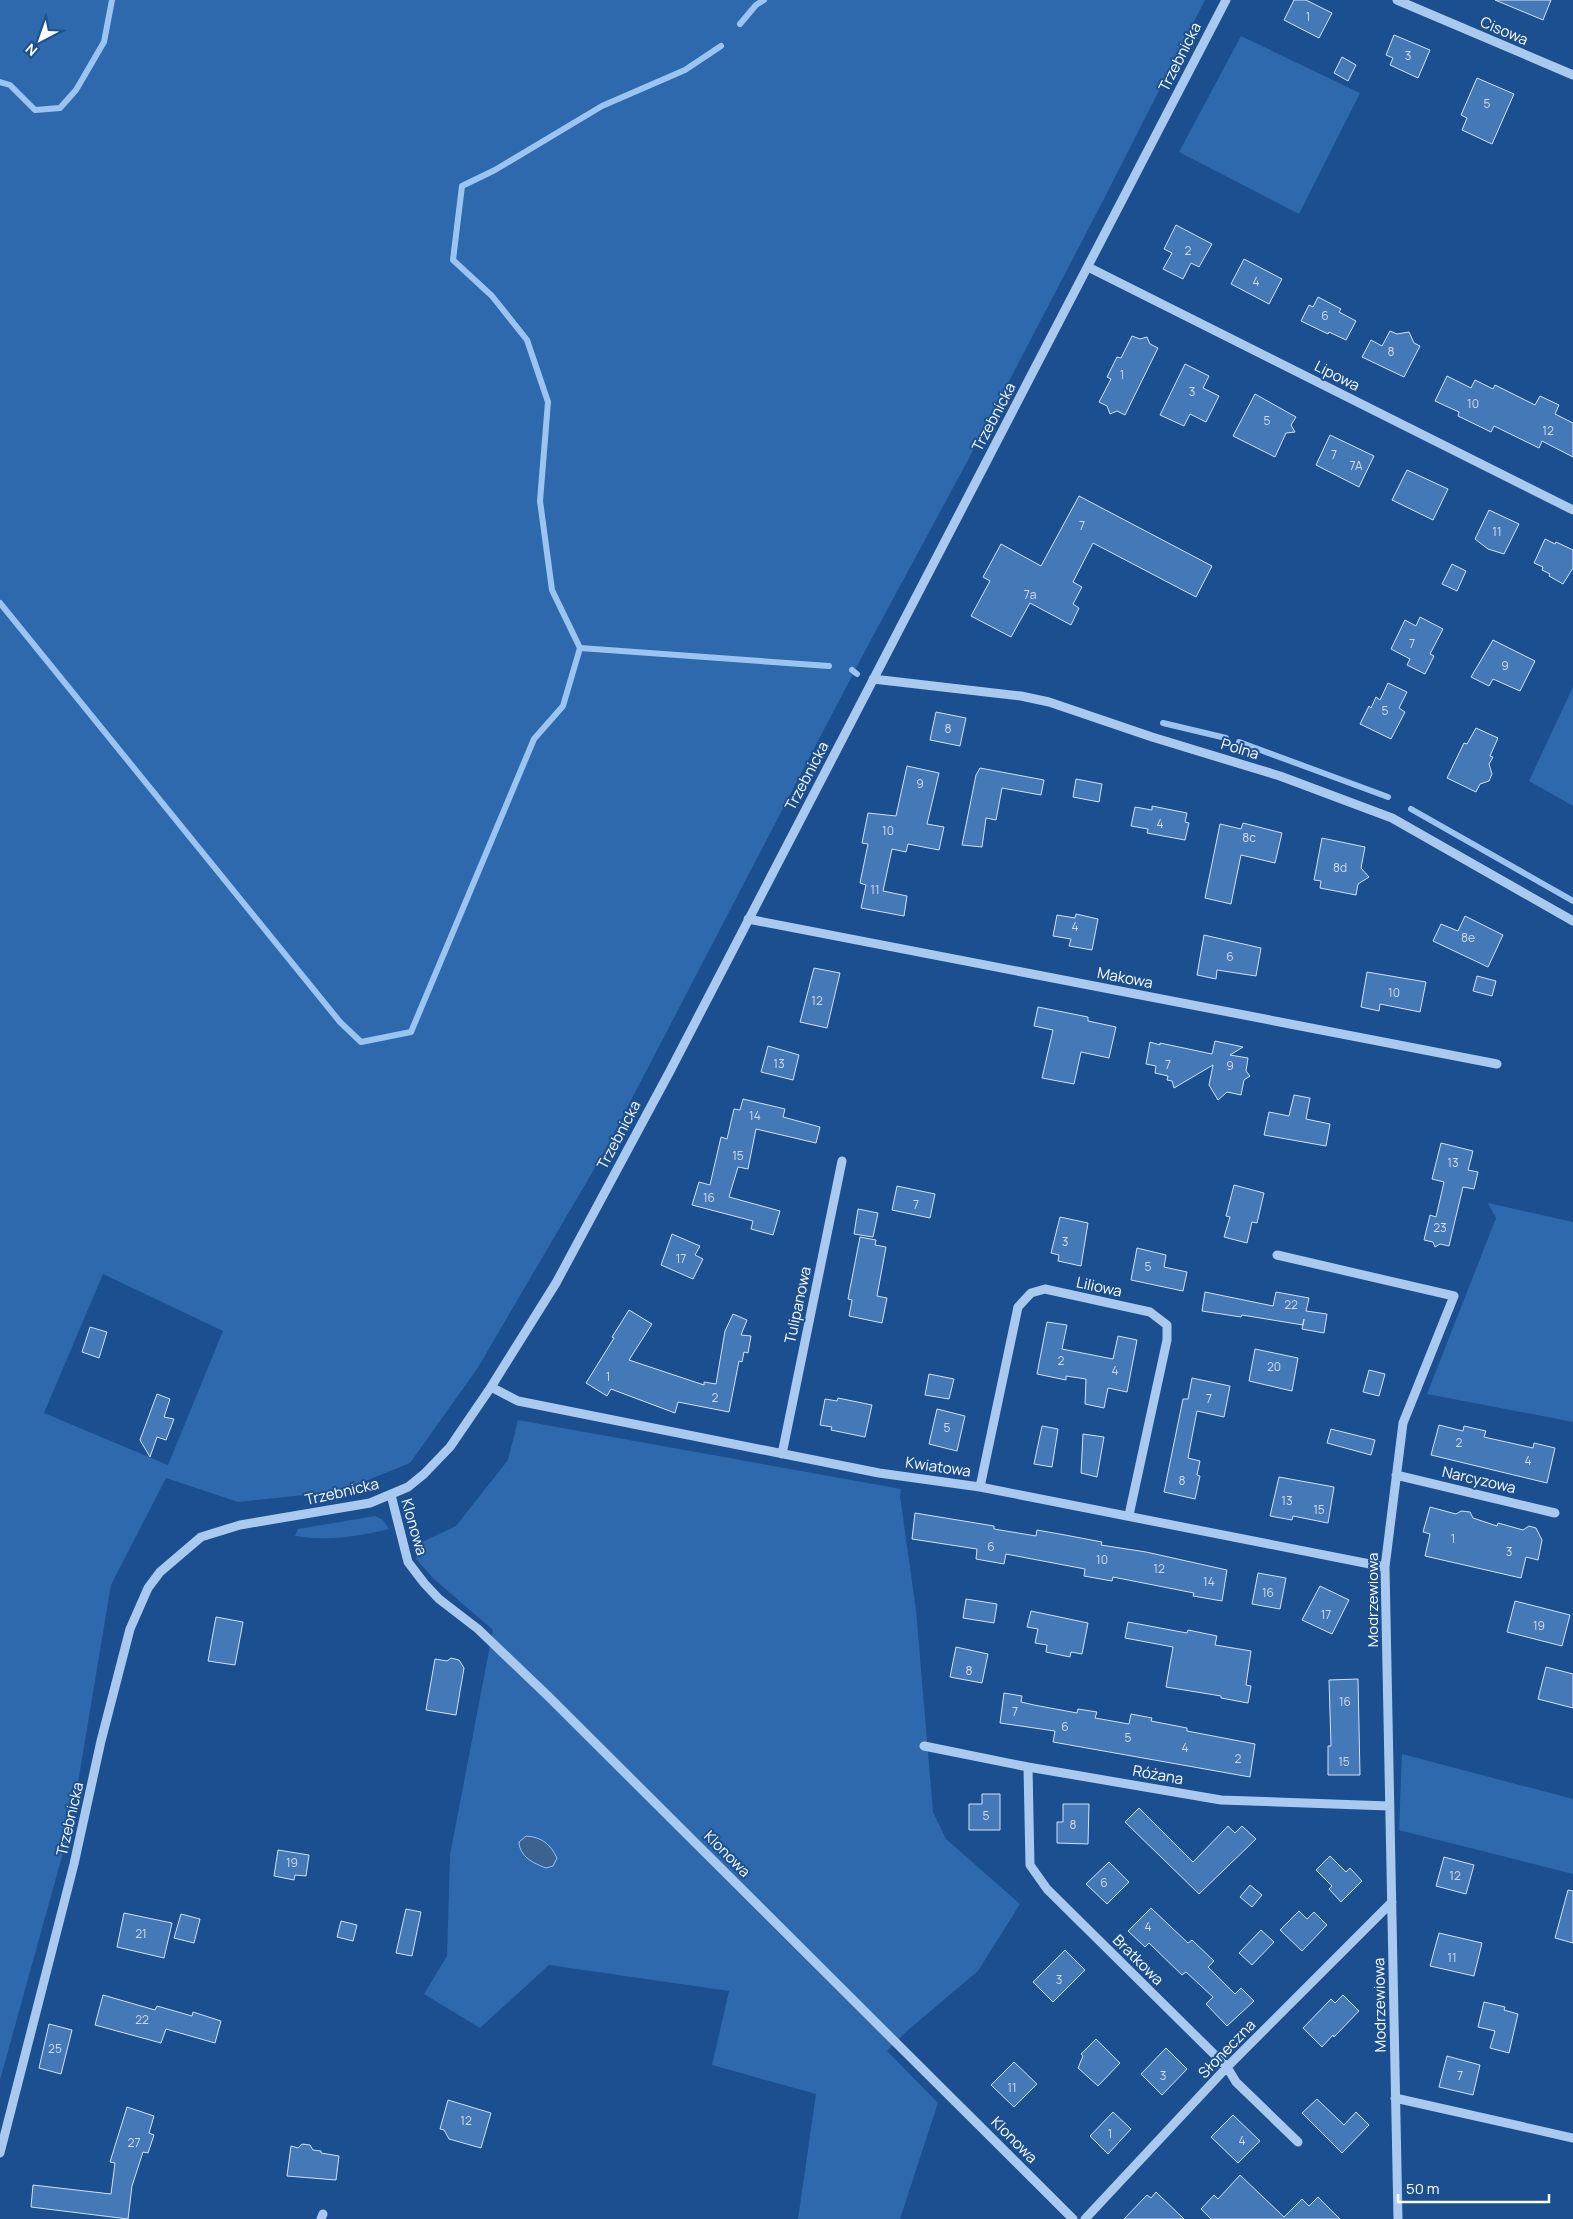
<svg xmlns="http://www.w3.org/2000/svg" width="1573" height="2219" font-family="Manrope,sans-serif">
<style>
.green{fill:#2e69ad;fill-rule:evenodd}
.water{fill:#3c6290;stroke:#9cc4f0}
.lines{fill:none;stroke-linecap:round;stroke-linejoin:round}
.stream{stroke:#9cc4f0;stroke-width:6}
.building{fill:#4478b7;stroke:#cfe3fa}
.minor{stroke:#a9c9ee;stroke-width:9}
.labels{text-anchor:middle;stroke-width:4;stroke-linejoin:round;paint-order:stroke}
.number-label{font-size:12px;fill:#d0dded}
.street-label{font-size:15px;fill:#fff;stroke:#1b4f8f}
</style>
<rect width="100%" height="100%" fill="#1b4f8f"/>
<path class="green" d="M0,0h1205l-99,195 -138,265 -102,189 -263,505 -126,215 -67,94 -69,28 -103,11 -72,-24 -55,107 -44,264h-3l-64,231zM103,1274l120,57 -55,134 -124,-52z
M1241,36l119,57 -61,121 -120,-62z
M1573,687v119l-44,-25z
M1488,1203l85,19v200l-146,-28 69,-176z
M518,1420l383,69 -1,7 16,114 17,202 13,27 74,65 -42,67 -71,60 -20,20 51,52 -38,116h-102l18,-125 -104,-29 17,-74 -180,-26 -69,63 -56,-34 23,-38 3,-101 43,-225 -59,-51 -18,-20 6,-17 34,-16 52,-66z
M375,1516l8,4 6,9c-32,8 -61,12 -94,7l3,-7z
M1402,1754l171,45v75l-174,-44z"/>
<path class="water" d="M526,1836c16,1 24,8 31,22l-4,8 -7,2c-13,-5 -26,-11 -27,-26z"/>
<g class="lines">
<path class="stream" d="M740,24l16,-19 8,-5
M0,82l10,3 25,25 25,-2 16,-18 28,-48 8,-42
M0,603l340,419 21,20 50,-10 123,-293 29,-33 17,-58 -28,-58 -12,-89 8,-99 -21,-62 -35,-44 -39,-36 9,-74 33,-16 107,-64 83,-36 36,-24
M580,648l249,18
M852,670l5,4
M1163,723l63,15
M1239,742l149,55
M1411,809l162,92"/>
</g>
<path class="building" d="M1294,0h12l26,13 -13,25 -35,-18z
M1495,0h56l-8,20z
M1394,35l36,15 -12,28 -28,-13 3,-7 -7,-3z
M1342,57l14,8 -8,16 -14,-8z
M1477,78l37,16 -22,50 -30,-14 5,-12 -6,-3z
M1176,225l36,19 -13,23 -8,-4 -8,16 -20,-10 9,-16 -8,-4z
M1244,259l38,20 -13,25 -38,-20z
M1318,297l23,12 -2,3 17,9 -10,19 -17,-8 -1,2 -27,-13 8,-16 4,2z
M1390,331l7,3 12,-2 5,11 6,3 -16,31 -42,-20 9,-17 11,6z
M1132,336l8,3 7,-2 3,7 8,4 -33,67 -8,-4 -7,3 -3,-8 -8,-4 12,-23 -4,-2 10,-20 4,1z
M1185,364l24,12 -6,12 16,8 -13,26 -16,-8 -6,12 -24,-11z
M1447,376l24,12 4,-8 18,9 2,-4 40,20 5,-9 19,9 -4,9 18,9v34l-31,-16 -3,7 -45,-22 -3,6 -33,-16 1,-4 -24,-11z
M1255,394l41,23 -5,8 4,7 -9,1 -11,24 -42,-21z
M1330,435l44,21 -15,31 -43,-22z
M1407,470l41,19 -15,31 -41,-20z
M1079,496l133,70 -16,31 -103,-54 -20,39 9,5 -9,17 6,4 -8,17 -41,-22 -19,34 -40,-21 19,-35 -7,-4 18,-33 40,22z
M1489,510l30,14 -15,30 -16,-5 -13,-10z
M1545,539l10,5 1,-2 17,8v18l-10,16 -14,-8 1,-2 -8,-4 1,-3 -9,-4z
M1452,564l14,7 -9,20 -15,-7z
M1420,617l23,12 -13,25 4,2 -9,18 -18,-9 3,-6 -19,-10 14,-29 11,6z
M1493,640l42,21 -15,30 -27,-12 -4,7 -18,-9z
M1388,683l19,9 -8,16 6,4 -14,27 -31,-15 9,-18 2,2 5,-11 4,3z
M936,712l30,6 -6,28 -30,-6z
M1476,728l22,10 -8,18 3,1 -4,7 3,10 -3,7 -9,3 -4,8 -29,-14 17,-35 3,1z
M907,766l32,7 -12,51 17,3 -5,23 -31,-6 -2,8 -14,-3 -9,42 24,5 -3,20 -43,-8 5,-23 -6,-2 8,-39 -6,-1 6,-30 28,3z
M980,768l64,12 -3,15 -39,-7 -6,32 -10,-2 -4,29 -20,-2 14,-70z
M1076,779l26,5 -3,18 -26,-5z
M1152,806l35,7 -2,9 4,1 -4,17 -38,-7 1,-4 -17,-3 4,-19 17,3z
M1243,823l39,10 -7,30 -34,-8 -10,49 -26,-6 15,-74 21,5z
M1322,838l43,9 -4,21 8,9 -11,7 -2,11 -36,-7 1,-7 -7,-1z
M1076,914l22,5 -6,31 -23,-4 2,-7 -18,-3 4,-21 18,3z
M1465,916l38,19 -15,32 -55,-26 8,-17 17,7z
M1204,935l57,13 -5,28 -39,-6 -1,9 -19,-4z
M814,968l26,5 -13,55 -27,-6z
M1367,972l59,10 -6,30 -40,-8 -1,7 -18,-4z
M1477,976l19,5 -4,15 -19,-5z
M1038,1007l50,10v4l28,6 -7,31 -28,-6 -7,32 -32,-6 11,-48 -19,-4z
M1215,1041l28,6 -13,8 18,3 -2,13 4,5 -6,4 -3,15 -14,-3 -9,8 -9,-15 4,-20 -39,23 -2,-7 -5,-1 1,-4 -13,-3 1,-7 -10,-2 4,-22 10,3v-2l52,11z
M768,1046l31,9 -6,25 -32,-8z
M1294,1095l16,3 -4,21 24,5 -4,22 -62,-11 5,-23 20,4z
M743,1099l42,10 -2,8 37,10 -4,16 -60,-14 -8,40 -10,-2 -9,30 51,14 -7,24 -22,-6 2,-8 -61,-16 7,-23 11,3 11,-48 6,2 7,-30 6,1z
M1441,1143l32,8 -5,19 10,2 -4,17 -11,-2 -14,59 -9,-2 -5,3 -2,-5 -9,-2 6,-25 6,2 8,-35 -12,-3z
M1234,1185l30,8 -7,30 -5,-1 -5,21 -23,-6 6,-20 -4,-1z
M897,1186l38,8 -5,24 -38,-8z
M858,1209l20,4 -5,24 -19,-3z
M1060,1217l28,6 -7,43 -23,-5 1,-6 -8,-2z
M672,1234l28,12 -5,9 8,4 -10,20 -32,-14z
M860,1237l16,3 -1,5 11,2 -9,49 10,2 -5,25 -33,-7 3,-16 -4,-1z
M1137,1248l29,7 -2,12 23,5 -4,19 -52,-11z
M1205,1292l68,14 3,-14 33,6 -3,13 21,3 -3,19 -22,-4 2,-10 -1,6 -61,-10 -1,2 -39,-6z
M629,1310l23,14 -23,36 75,25v-3l12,2 9,-53 8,-17 14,6 -6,15 10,1 -3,17 -4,-1 -2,10 -3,-1 -10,51 -51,-10 -3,11 -64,-24 -4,7 -21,-13 28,-45 -2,-1z
M1047,1322l20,3 -5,24 51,10 5,-23 19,4 -10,52 -19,-4 -4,20 -19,-4 1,-25 -20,-3v4l-29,-6z
M90,1327l17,5 -8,26 -17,-6z
M1255,1349l43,9 -6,33 -43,-10z
M1369,1370l16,4 -6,22 -16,-4z
M929,1374l25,5 -5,20 -24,-4z
M1192,1378l38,8 -6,31 -27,-6 -9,47 12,3 -3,14 3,1 -5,23 -31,-7 19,-93h5z
M157,1394l13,5 -6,18 10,2 -8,21 -9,-3 -7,20 -10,-17z
M838,1398l34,7 -7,32 -34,-7 1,-3 -12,-2 5,-26 12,2z
M937,1409l28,7 -8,35 -28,-7z
M1439,1425l24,6 1,-5 22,5 -2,6 49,11 1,-5 21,5 -8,35 -116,-28z
M1042,1426l16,3 -6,38 -18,-3z
M1331,1429l44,11 -4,15 -44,-12z
M1083,1434l21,3 -7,40 -16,-4z
M1279,1477l55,10 -6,36 -35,-7 -1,4 -22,-4z
M1430,1507l26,7 5,-3 9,1 3,6 24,8 1,-3 25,7 6,-4 7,2 6,12 -4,20 -12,-3 -5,21 -96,-22 5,-22 -7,-2z
M915,1513l79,13v3l42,7 1,-6 28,5 37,7 -1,3 45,7 81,18 -5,31 -29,-5 1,-3 -81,-16 -1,4 -28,-5 1,-7 -79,-15 -2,10 -28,-5 1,-10 -65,-10z
M1258,1573l28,5 -6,31 -28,-5z
M1320,1586l29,14 -17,34 -30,-14z
M966,1599l31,5 -3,19 -31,-5z
M1515,1601l55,14 -8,31 -55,-14z
M1031,1611l57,12 -6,31 -11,-2 -1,5 -24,-5 1,-7 -12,-2 3,-14 -11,-2z
M216,1617l27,5 -8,43 -27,-4z
M1128,1622l59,11 1,-3 29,6 -2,9 36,6 -5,34 5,1 -3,17 -27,-5v-2l-55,-9 7,-40 -48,-9z
M956,1647l32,7 -6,29 -32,-6z
M451,1658l8,2 5,8 -8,47 -30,-5 9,-51 12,2z
M1546,1667l27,7v34l-35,-9z
M1358,1679l2,96h-32v-29h3l-2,-66z
M1004,1693l18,3 -1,6 13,3 43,8 1,-4 19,3 -2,6 34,6 2,-10 21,4 -1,3 36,7v3l68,13 -5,33 -197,-35 2,-11 -55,-8z
M982,1794h18v36h-31v-26h13z
M1063,1804h26l-1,40 -31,-1v-21h6z
M1139,1808l54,54 35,-36 7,7 7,-7 14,13 -57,55 -74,-72z
M278,1850l31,5 -3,21 -11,-1 -1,5 -20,-4z
M1330,1856l16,16 4,-4 12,13 -21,21 -12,-13 3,-3 -16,-16z
M1444,1857l30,8 -8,29 -30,-8z
M1109,1862l20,20 -22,22 -21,-20z
M1250,1885l12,10 -10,12 -12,-10z
M1568,1890l5,1v52l-18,-5z
M1151,1908l37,35 4,-3 22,21 -6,6 27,27 6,-6 13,13 -27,25 -21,-22 7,-7 -27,-25 -4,3 -33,-32 -4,4 -17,-16z
M406,1909l15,3 -9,44 -16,-3z
M1299,1911l8,8 7,-7 13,13 -25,26 -22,-21z
M124,1913l48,10 -8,35 -47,-11z
M181,1914l19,5 -6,24 -20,-5z
M341,1921l16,4 -4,16 -16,-4z
M1261,1930l13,12 -22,23 -13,-12z
M1439,1933l43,10 -8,33 -44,-10z
M1065,1950l20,20 -32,32 -20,-20z
M103,1995l52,15 2,-4 35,10 1,-4 28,9 -6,22 -49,-14 -5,14 -66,-18z
M1343,1995l16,16 -25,26 -1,-2 -11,12 -19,-19 28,-29 4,4z
M1484,2002l21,5 -1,3 14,4 -9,39 -19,-5 5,-17 -17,-4z
M49,2024l23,6 -11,44 -22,-6z
M1096,2039l24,24 -22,23 -20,-18 5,-12 -2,-2z
M1166,2048l21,21 -25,26 -21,-21z
M1447,2056l33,9 -7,30 -34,-8z
M1014,2062l23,22 -23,23 -23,-22z
M1317,2099l27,26 12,-13 13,13 -27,28 -40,-40z
M448,2100l43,13 -10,35 -32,-9 -5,-9 -4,-1z
M127,2107l27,9 -5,17 5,2 -6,18 -5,-1 -11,34 -4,33 -97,-12 2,-22 78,9 4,-31 -5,-1z
M1113,2112l18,17 -23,25 -18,-18z
M1233,2115l27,26 -22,22 -27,-26z
M302,2144l8,1 3,5 8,1v2l18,3 -3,24 -49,-4 4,-30 7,2z
M1240,2175l44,42 18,-18 7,7 9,-9 22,22h-129l-10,-10 13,-14 4,4z
M1156,2192l28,27h-60l23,-24 4,3z"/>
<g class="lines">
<path class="minor" d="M1397,0l176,75
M1088,267l485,243
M873,679l148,17 28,6 103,35 128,39 112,42 181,103
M748,919l749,145
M1277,1255l177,41 -51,127 -18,144 13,652
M491,1387l27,14 361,72 101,14 405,80
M782,1454l60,-293
M1396,1475l159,38
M980,1487l38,-180 13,-14 14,-4 105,23 17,13v15l-38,175
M391,1495l17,67 16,21 15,16 39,30 71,68 524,522
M924,1746l104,21 193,33 168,6
M1028,1767l2,98 17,24 180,178 9,15 62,60
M1395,2098l178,40
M0,2153l74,-289 27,-123 29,-112 18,-41 12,-16 41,-35 39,-12 130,-22 38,-16 16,-13 26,-27 41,-60 65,-104 114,-212 556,-1071
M321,2219l2,-5
M1085,2219l142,-152 165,-165"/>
</g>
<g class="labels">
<g class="number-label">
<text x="1308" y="21">1</text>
<text x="1408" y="60">3</text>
<text x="1487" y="108">5</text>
<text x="1188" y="255">2</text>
<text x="1256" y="286">4</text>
<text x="1325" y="320">6</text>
<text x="1391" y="356">8</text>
<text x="1122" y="379">1</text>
<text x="1192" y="396">3</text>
<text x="1473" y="408">10</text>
<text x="1267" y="425">5</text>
<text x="1548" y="435">12</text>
<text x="1334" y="459">7</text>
<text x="1356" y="470">7A</text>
<text x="1082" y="530">7</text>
<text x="1497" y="536">11</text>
<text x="1030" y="599">7a</text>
<text x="1412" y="648">7</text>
<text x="1505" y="670">9</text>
<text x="1385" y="715">5</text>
<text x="948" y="733">8</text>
<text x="920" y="788">9</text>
<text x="1160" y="828">4</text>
<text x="888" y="835">10</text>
<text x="1249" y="842">8c</text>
<text x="1340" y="872">8d</text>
<text x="875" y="894">11</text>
<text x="1075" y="931">4</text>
<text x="1468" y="942">8e</text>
<text x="1230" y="961">6</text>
<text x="1394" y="997">10</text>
<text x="817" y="1005">12</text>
<text x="779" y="1068">13</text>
<text x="1168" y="1069">7</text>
<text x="1230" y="1070">9</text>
<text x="755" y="1120">14</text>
<text x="738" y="1160">15</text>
<text x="1453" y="1167">13</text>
<text x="709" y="1202">16</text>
<text x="916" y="1209">7</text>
<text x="1440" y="1232">23</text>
<text x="1065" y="1246">3</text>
<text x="681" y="1263">17</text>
<text x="1148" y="1271">5</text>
<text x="1291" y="1309">22</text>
<text x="1061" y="1365">2</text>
<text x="1274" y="1371">20</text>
<text x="1115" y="1375">4</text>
<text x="608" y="1381">1</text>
<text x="715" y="1402">2</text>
<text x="1209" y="1403">7</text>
<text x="947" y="1432">5</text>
<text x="1459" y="1447">2</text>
<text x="1528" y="1465">4</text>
<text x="1182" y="1485">8</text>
<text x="1287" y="1505">13</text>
<text x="1319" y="1514">15</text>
<text x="1453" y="1543">1</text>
<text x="991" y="1551">6</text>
<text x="1509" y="1556">3</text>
<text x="1102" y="1564">10</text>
<text x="1159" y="1573">12</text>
<text x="1209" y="1586">14</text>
<text x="1268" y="1597">16</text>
<text x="1326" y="1619">17</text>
<text x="1539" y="1630">19</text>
<text x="969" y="1675">8</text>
<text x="1345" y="1706">16</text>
<text x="1015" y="1716">7</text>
<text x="1065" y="1731">6</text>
<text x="1128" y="1742">5</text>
<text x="1185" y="1752">4</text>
<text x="1238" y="1763">2</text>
<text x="1344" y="1766">15</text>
<text x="986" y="1820">5</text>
<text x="1073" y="1829">8</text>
<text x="292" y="1867">19</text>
<text x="1455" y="1880">12</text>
<text x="1104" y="1887">6</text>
<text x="1148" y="1931">4</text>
<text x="141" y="1938">21</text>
<text x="1452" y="1962">11</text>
<text x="1059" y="1984">3</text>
<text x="142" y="2024">22</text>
<text x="55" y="2053">25</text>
<text x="1163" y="2080">3</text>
<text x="1460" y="2080">7</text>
<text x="1012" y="2092">11</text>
<text x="466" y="2125">12</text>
<text x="1110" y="2138">1</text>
<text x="1242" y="2145">4</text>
<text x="134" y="2147">27</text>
</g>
<g class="street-label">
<text transform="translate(1504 31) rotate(23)" y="5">Cisowa</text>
<text transform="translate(1180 57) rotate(-63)" y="5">Trzebnicka</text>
<text transform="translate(1337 376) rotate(27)" y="5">Lipowa</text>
<text transform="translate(994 417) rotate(-62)" y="5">Trzebnicka</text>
<text transform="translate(1240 749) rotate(17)" y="5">Polna</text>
<text transform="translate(807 776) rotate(-62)" y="5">Trzebnicka</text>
<text transform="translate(1125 978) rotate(11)" y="5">Makowa</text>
<text transform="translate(619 1135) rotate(-62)" y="5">Trzebnicka</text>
<text transform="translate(1099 1287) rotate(12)" y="5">Liliowa</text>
<text transform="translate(798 1305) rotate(-78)" y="5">Tulipanowa</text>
<text transform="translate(938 1467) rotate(8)" y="5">Kwiatowa</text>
<text transform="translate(1479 1480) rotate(13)" y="5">Narcyzowa</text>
<text transform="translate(342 1492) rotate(-13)" y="5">Trzebnicka</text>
<text transform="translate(414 1527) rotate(74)" y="5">Klonowa</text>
<text transform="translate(1373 1600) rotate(-90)" y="5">Modrzewiowa</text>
<text transform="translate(1158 1775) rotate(10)" y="5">Różana</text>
<text transform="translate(70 1819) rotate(-77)" y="5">Trzebnicka</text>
<text transform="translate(727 1854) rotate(45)" y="5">Klonowa</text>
<text transform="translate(1138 1960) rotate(45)" y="5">Bratkowa</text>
<text transform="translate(1380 2005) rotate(-91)" y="5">Modrzewiowa</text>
<text transform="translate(1227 2049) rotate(-46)" y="5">Słoneczna</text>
<text transform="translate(1014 2140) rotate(45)" y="5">Klonowa</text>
</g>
</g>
<g transform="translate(40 40) rotate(221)" stroke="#1b4f8f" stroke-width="4" paint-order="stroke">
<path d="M0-4L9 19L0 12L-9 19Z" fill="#ffffff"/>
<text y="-8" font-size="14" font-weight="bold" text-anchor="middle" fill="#ffffff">N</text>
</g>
<path d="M1398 2194v8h151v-8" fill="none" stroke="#ffffff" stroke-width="2.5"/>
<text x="1406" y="2194" font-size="15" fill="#ffffff" stroke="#1b4f8f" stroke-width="4" paint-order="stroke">50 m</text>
</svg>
